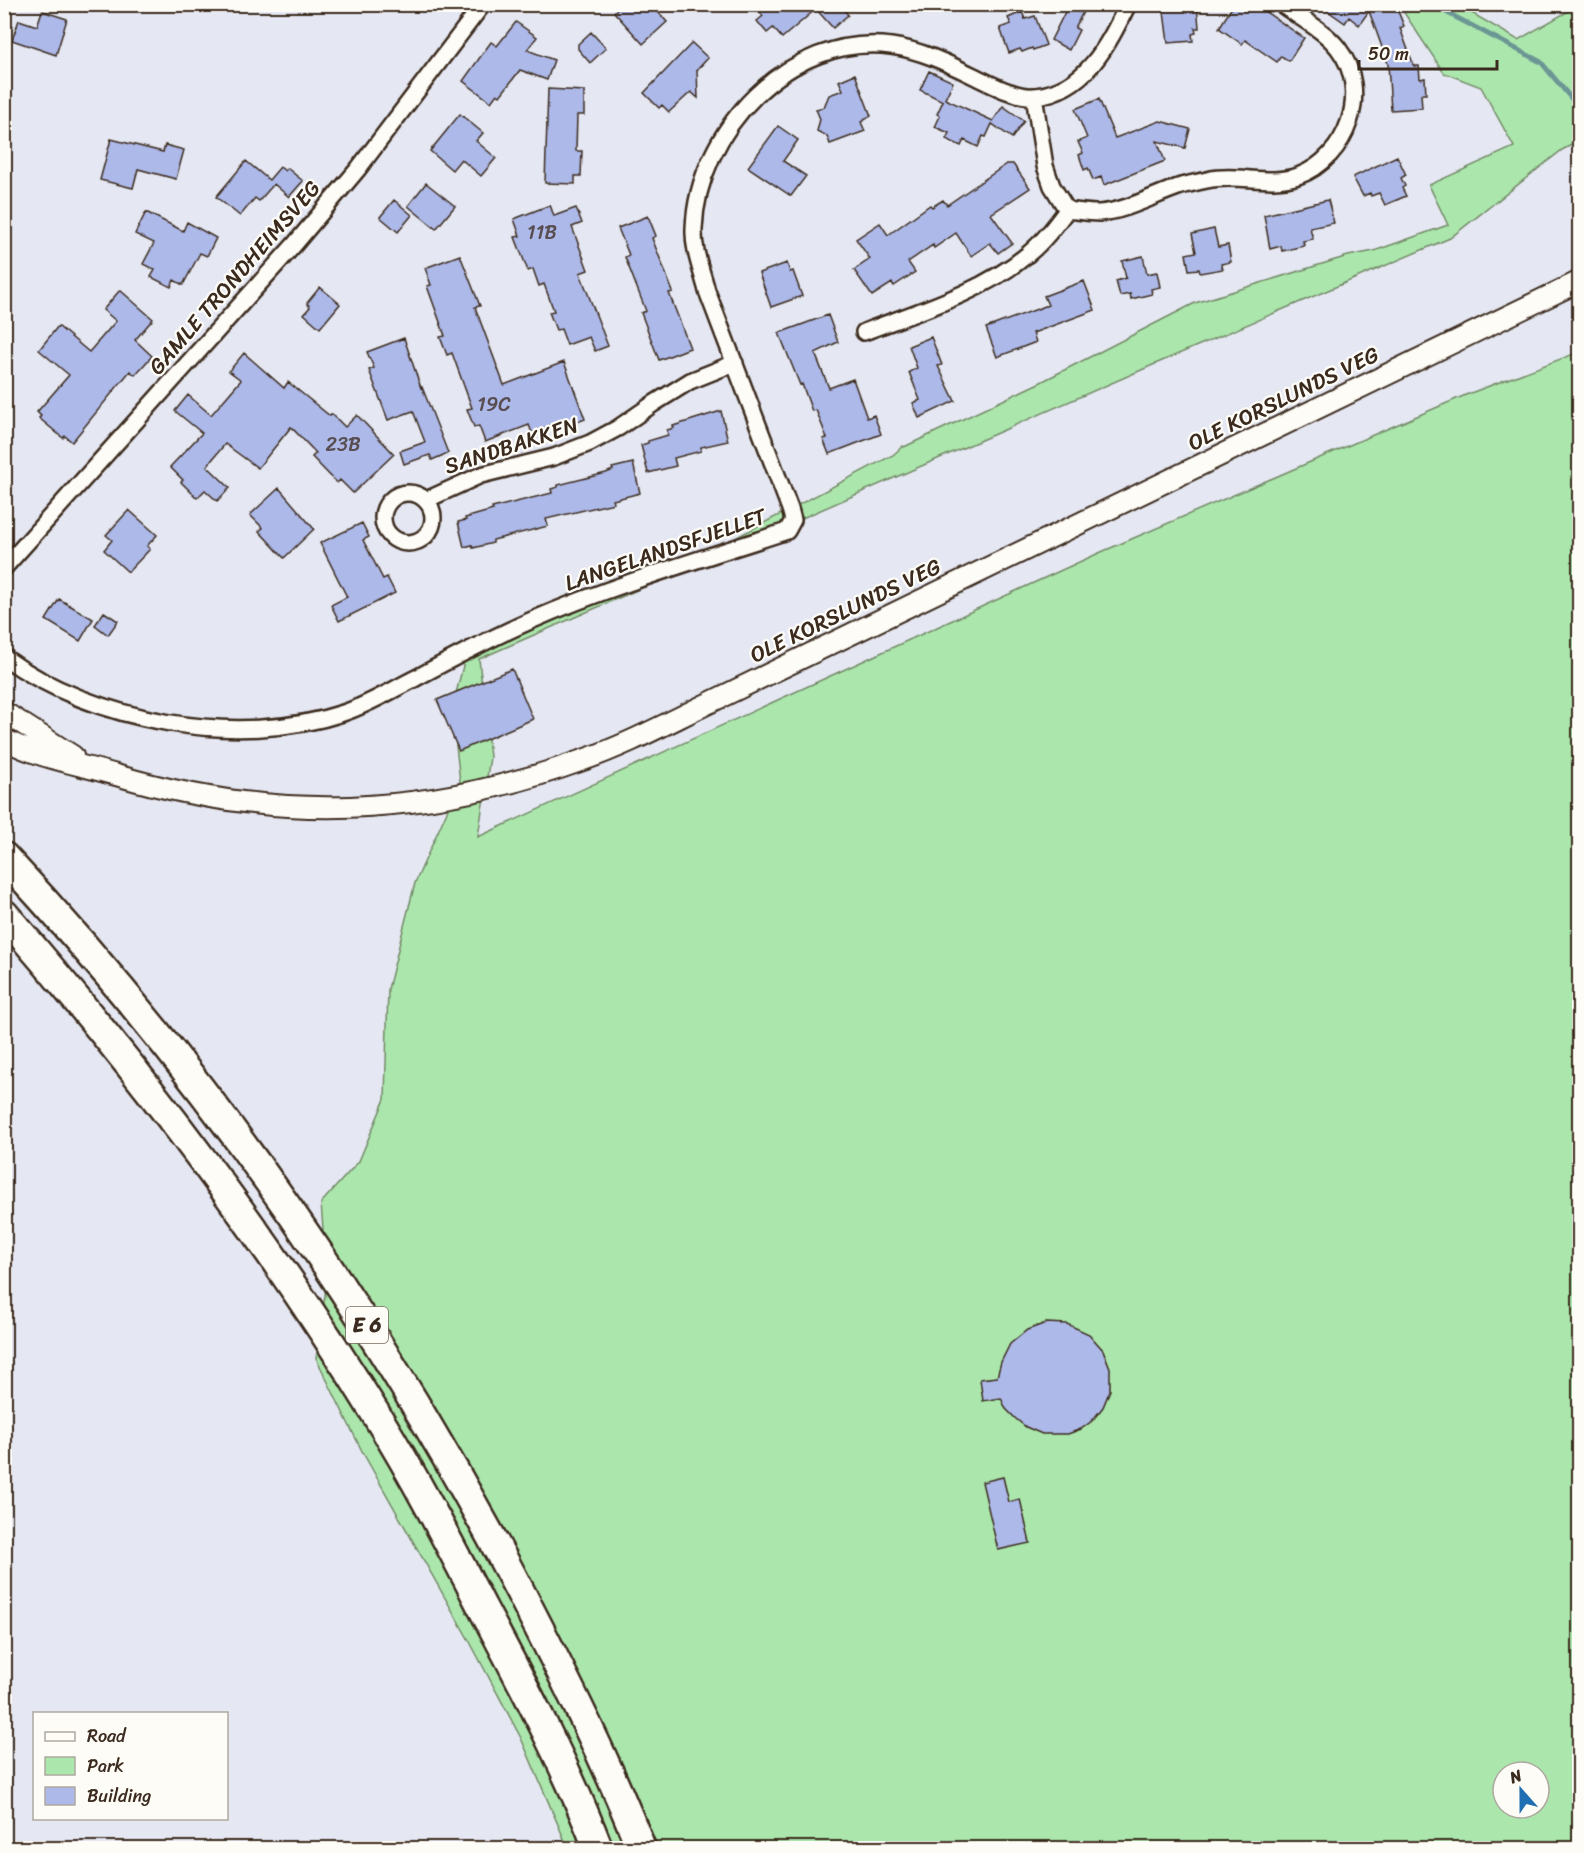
<svg xmlns="http://www.w3.org/2000/svg" width="1584" height="1853" font-family="Sriracha,sans-serif">
<style>
.green{fill:#abe7ad;stroke:#738866;stroke-width:1.5;fill-rule:evenodd}
.lines{fill:none;stroke-linecap:round;stroke-linejoin:round}
.stream{stroke:#6c9694;stroke-width:5}
.building{fill:#adb9e9;stroke:#3b2a1e;stroke-width:1.5}
.minor-casing{stroke:#3b2a1e;stroke-width:20}
.tertiary-casing{stroke:#3b2a1e;stroke-width:24}
.motorway-casing{stroke:#3b2a1e;stroke-width:33}
.minor{stroke:#fdfcf7;stroke-width:15}
.tertiary{stroke:#fdfcf7;stroke-width:20}
.motorway{stroke:#fdfcf7;stroke-width:28}
.labels{text-anchor:middle;stroke-width:4.5;stroke-linejoin:round;paint-order:stroke}
.number-label{font-size:20px;fill:#584e51}
.shield{fill:#fdfcf7;stroke:#75695f;stroke-width:1.5}
.shield-label{font-size:21px;font-weight:bold;fill:#3b2a1e}
.street-label{font-size:22px;fill:#3b2a1e;stroke:#fdfcf7}
</style>
<rect width="100%" height="100%" fill="#e5e8f3"/>
<filter id="ink" filterUnits="userSpaceOnUse"><feTurbulence type="fractalNoise" baseFrequency=".0167" numOctaves="2"/><feDisplacementMap in="SourceGraphic" scale="12" xChannelSelector="R" yChannelSelector="G"/><feConvolveMatrix kernelMatrix="1 2 1 2 8 2 1 2 1" color-interpolation-filters="sRGB"/></filter>
<g filter="url(#ink)">
<path class="green" d="M1399,5h59l60,35 61,-35v136l-17,9 -112,88 -281,120 -690,301 11,98 -12,80 621,-284 369,-159 111,-42v1496h-1011l-47,-110 -51,-96 -107,-189 -47,-95 11,-77 -6,-78 38,-42 26,-62 3,-110 27,-106 45,-101 -8,-73 15,-59 217,-85 209,-110 10,-9 1,1 137,-65 154,-79 153,-47 26,-5 74,-26 -19,-40 85,-38 -33,-60 -37,-14zM1503,1772h36v36h-36z"/>
<g class="lines">
<path class="stream" d="M1437,4l5,6 99,52 39,47"/>
</g>
<path class="building" d="M622,4h29l16,18 -24,22 -29,-32z
M752,4h88l8,11 -15,13 -17,-19 -34,29 -9,-10 -6,5 -10,-12 6,-5z
M1069,4h18l-12,24 4,2 -10,20 -18,-10z
M1163,4h34l2,24h-4l1,5 -4,1 1,7 -25,2z
M1234,4h20l50,34 -15,23 -8,-5 -4,6 -32,-22 -3,4 -23,-16z
M1318,4h77l9,22 -4,2 14,38h5l1,13 5,-1 1,16h-5l1,14 -31,2 -3,-46 -19,-53 -10,14 -10,-8 -4,6z
M42,11l25,8 -11,36 -44,-15 7,-20 18,6z
M1022,12l3,7 10,-3 11,29 -13,5 -1,-2 -10,4 -2,-3 -11,4 -9,-25 11,-4 -3,-6z
M516,22l21,15 -10,13 27,10 -7,20 -27,-10 -20,26 -3,-2 -6,8 -28,-21 28,-39 6,4z
M591,32l15,16 -16,15 -12,-14v-5z
M692,43l16,15 -11,12 1,28 -7,-6 -22,20 -7,-7 -3,3 -15,-15z
M929,71l24,11 -8,17 48,22 10,-15 21,15 -12,17 -20,-14 -6,13 -3,-1 -5,11 -14,-7 -3,6 -15,-7 3,-6 -14,-6 5,-11 -3,-2 6,-13 -23,-11z
M855,74l16,42 -10,6 4,9 -35,13 -3,-8 -10,-5 3,-12 -4,-10 8,-2 5,-12 14,-5 -4,-9z
M548,89l36,2v24h-7l-1,36h6l-1,25h-6v8l-30,-1z
M1099,99l16,39 45,-17 30,8 -5,19 -28,-7 8,20 -61,24 -3,-8 -8,3 -5,-12 -4,2 -5,-15 4,-2 -5,-11 9,-4 -12,-29z
M460,114l23,19 -7,8 20,17 -15,18 -20,-17 -9,11 -22,-19z
M778,126l20,14 -15,21 23,15 -15,20 -43,-29z
M111,139l52,13 2,-7 19,5 -8,29 -38,-10 -5,19 -33,-8z
M1397,156l9,19 -5,3 4,8 -3,2 4,8 -21,9 -6,-12 -8,3 -1,-3 -7,3 -10,-19z
M246,161l23,19 11,-13 5,4 2,-3 16,13 -14,16 -15,-13 -15,17 -4,-3 -15,18 -24,-19z
M1007,164h6l17,24 -39,26 21,29 -14,10 -8,-10 -19,13 -15,-23 -22,15 -1,-3 -25,17 7,10 -21,14 -2,-3 -20,13 -18,-26 16,-11 -14,-20 24,-16 8,12 42,-30 2,2 11,-7 4,5z
M426,183l29,23 -19,23 -28,-23z
M394,200l18,15 -14,17 -18,-15z
M1328,200l6,23 -24,5 3,11 -10,2 1,5 -22,5 -1,-5 -11,3 -6,-34z
M550,205l4,11 22,-8 6,15 -10,4 16,43 -8,3 28,73 -13,5 -6,-14 -22,8 -6,-16 -5,1 -7,-18 5,-1 -10,-27 -5,2 -6,-17 -5,2 -13,-34 5,-1 -6,-17z
M146,212l37,19 4,-9 29,16 -9,18 -7,-3 -17,32 -9,-5 -3,7 -20,-10 4,-7 -12,-6 11,-21 -19,-9z
M648,216l8,20 -4,2 21,54 -4,1 21,55 -31,12 -18,-47 5,-2 -21,-54 4,-2 -11,-27z
M1214,229l4,18 10,-2 3,17 -10,2 2,5 -23,4 -1,-4 -10,1 -3,-16 10,-2 -4,-18z
M460,255l20,51 -5,1 29,78 60,-23 21,57 -16,6 -2,-6 -35,14 -3,-8 -44,17 -6,-16 -5,1 -7,-18 5,-1 -20,-55 -5,2 -7,-18 5,-1 -18,-50 4,-1 -6,-17z
M1143,256l4,18 10,-2 3,15 -9,2 1,5 -21,5 -1,-5 -10,2 -4,-15 10,-3 -4,-17z
M787,263l3,9 3,-1 9,25 -31,11 -12,-34z
M1084,281l11,29 -62,23 3,9 -39,15 -11,-29 62,-23 -4,-9z
M320,287l20,17 -20,24 -16,-14 6,-7 -3,-4z
M120,290l33,29 -18,21 17,16 -17,19 -5,-4 -58,71 -7,-6 -2,2 -24,-20 2,-2 -4,-4 32,-37 -30,-25 19,-24 31,26 27,-31 -13,-11z
M828,315l10,27 -23,11 14,35 24,-9 14,39 7,-3 7,19 -52,20 -6,-15 4,-1 -11,-28 -4,1 -10,-27 -2,1 -21,-52z
M931,337l11,28 -4,1 17,35 -36,17 -6,-15 7,-3 -11,-28 8,-4 -8,-22z
M404,338l17,50 1,-1 26,66 -16,7 -2,-5 -26,9 -4,-13 25,-9 -12,-31 -25,9 -19,-50 5,-2 -7,-16z
M244,353l40,35 4,-6 42,34 2,-2 13,13 12,-12 37,39 -41,39 -13,-13 -3,3 -25,-26 4,-4 -25,-26 -33,41 -33,-24 -18,22 23,22 -13,13 -12,-11 -8,8 -16,-16 2,-2 -13,-13 32,-34 -27,-22 13,-16 23,20 30,-35 -12,-9z
M721,411l7,30 -27,6v4l-27,7 2,8 -28,7 -7,-28 7,-2v-2l20,-6 -1,-5 7,-2 -1,-2z
M633,463l7,30 -27,7 1,3 -68,16 2,7 -55,14v3l-20,5 -1,-3 -8,2 -6,-25 8,-2 -1,-2 28,-8 -1,-2 60,-15 -1,-4 7,-2v-2l48,-12 7,-3 -1,-2z
M279,488l35,41 -30,29 -25,-27 4,-3 -13,-13z
M129,510l28,25 -10,11 3,3 -22,23 -24,-22 8,-10 -6,-5z
M362,523l7,14 -6,3 20,39 4,-2 8,16 -56,28 -8,-16 16,-8 -27,-54z
M59,599l34,20 -13,22 -34,-21z
M104,612l14,9 -10,14 -13,-10z
M512,669l21,50 -74,32 -22,-51z
M1046,1323l21,1 22,10 14,16 7,18v22l-7,17 -11,14 -11,8 -13,5h-26l-16,-7 -10,-8 -10,-10 -5,-11 -18,3 -3,-22 17,-2 4,-15 9,-18 17,-14z
M1003,1477l6,25 11,-3 10,44 -32,7 -16,-68z"/>
<g class="lines">
<g class="minor-casing">
<path id="minor" d="M1034,96l11,70 7,20 15,24
M864,332c55,-21 117,-39 163,-77 16,-13 28,-29 40,-45 10,1 21,3 32,3 28,-2 55,-18 82,-27 8,-2 17,-4 26,-6 30,-7 62,6 91,-4 49,-18 74,-84 40,-128 -14,-18 -38,-30 -57,-44
M383 518a25 25 0 1 1 50 0a25 25 0 1 1-50 0Z
M426,500l55,-25 73,-18 36,-14 28,-15 35,-24 37,-23 45,-18
M4,568l290,-323 64,-76 125,-165
M4,657c89,65 234,91 339,56 25,-8 49,-23 73,-35 37,-20 75,-40 114,-57 83,-36 171,-62 257,-90l6,-11 -3,-11 -83,-218c-5,-20 -14,-41 -13,-62 3,-98 95,-196 197,-183 30,4 58,18 85,31 17,8 40,21 60,19 50,-6 72,-51 92,-92"/>
</g>
<g class="tertiary-casing">
<path id="tertiary" d="M4,712l69,44
M4,739c34,19 75,25 112,36 161,48 309,42 467,-15 44,-15 86,-38 128,-58l869,-421"/>
</g>
<g class="motorway-casing">
<path id="motorway" d="M4,857c206,221 379,471 518,738 43,83 85,167 119,253
M4,914c137,158 264,324 373,502 38,61 72,127 105,191 42,79 84,158 116,241"/>
</g>
<use href="#minor" class="minor"/>
<use href="#tertiary" class="tertiary"/>
<use href="#motorway" class="motorway"/>
</g>
</g>
<g class="labels">
<g class="number-label">
<text x="542" y="239">11B</text>
<text x="494" y="411">19C</text>
<text x="343" y="451">23B</text>
</g>
<rect class="shield" x="346" y="1307" width="42" height="36" rx="4.5"/>
<g class="shield-label">
<text x="367" y="1332">E 6</text>
</g>
<g class="street-label">
<text transform="translate(234 277) rotate(-49)" y="8">GAMLE TRONDHEIMSVEG</text>
<text transform="translate(1283 398) rotate(-26)" y="8">OLE KORSLUNDS VEG</text>
<text transform="translate(511 445) rotate(-18)" y="8">SANDBAKKEN</text>
<text transform="translate(665 549) rotate(-19)" y="8">LANGELANDSFJELLET</text>
<text transform="translate(845 610) rotate(-26)" y="8">OLE KORSLUNDS VEG</text>
</g>
</g>
<rect width="1584" height="1853" fill="none" stroke="#fdfcf7" stroke-width="24"/>
<rect x="12" y="12" width="1560" height="1829" fill="none" stroke="#3b2a1e" stroke-width="2" filter="url(#ink)"/>
<rect x="33" y="1712" width="195" height="108" fill="#fdfcf7" stroke="#afa8a0" stroke-width="1.5"/>
<rect x="45" y="1732" width="30" height="9" fill="#fdfcf7" stroke="#afa8a0" stroke-width="1.5"/>
<text x="87" y="1742" font-size="18" fill="#3b2a1e">Road</text>
<rect x="45" y="1757" width="30" height="18" fill="#abe7ad" stroke="#afa8a0" stroke-width="1.5"/>
<text x="87" y="1772" font-size="18" fill="#3b2a1e">Park</text>
<rect x="45" y="1787" width="30" height="18" fill="#adb9e9" stroke="#afa8a0" stroke-width="1.5"/>
<text x="87" y="1802" font-size="18" fill="#3b2a1e">Building</text>
<g transform="translate(1521 1790) rotate(339)"><circle r="28" fill="#fdfcf7" stroke="#afa8a0" stroke-width="1.5"/>
<path d="M0-4.5L10 22L0 15L-10 22Z" fill="#1f6fb2"/>
<text y="-9" font-size="16" font-weight="bold" text-anchor="middle" fill="#3b2a1e">N</text>
</g>
<path d="M1359 60v9h138v-9" fill="none" stroke="#3b2a1e" stroke-width="3"/>
<text x="1368" y="60" font-size="18" fill="#3b2a1e" stroke="#fdfcf7" stroke-width="4.5" paint-order="stroke">50 m</text>
</svg>
